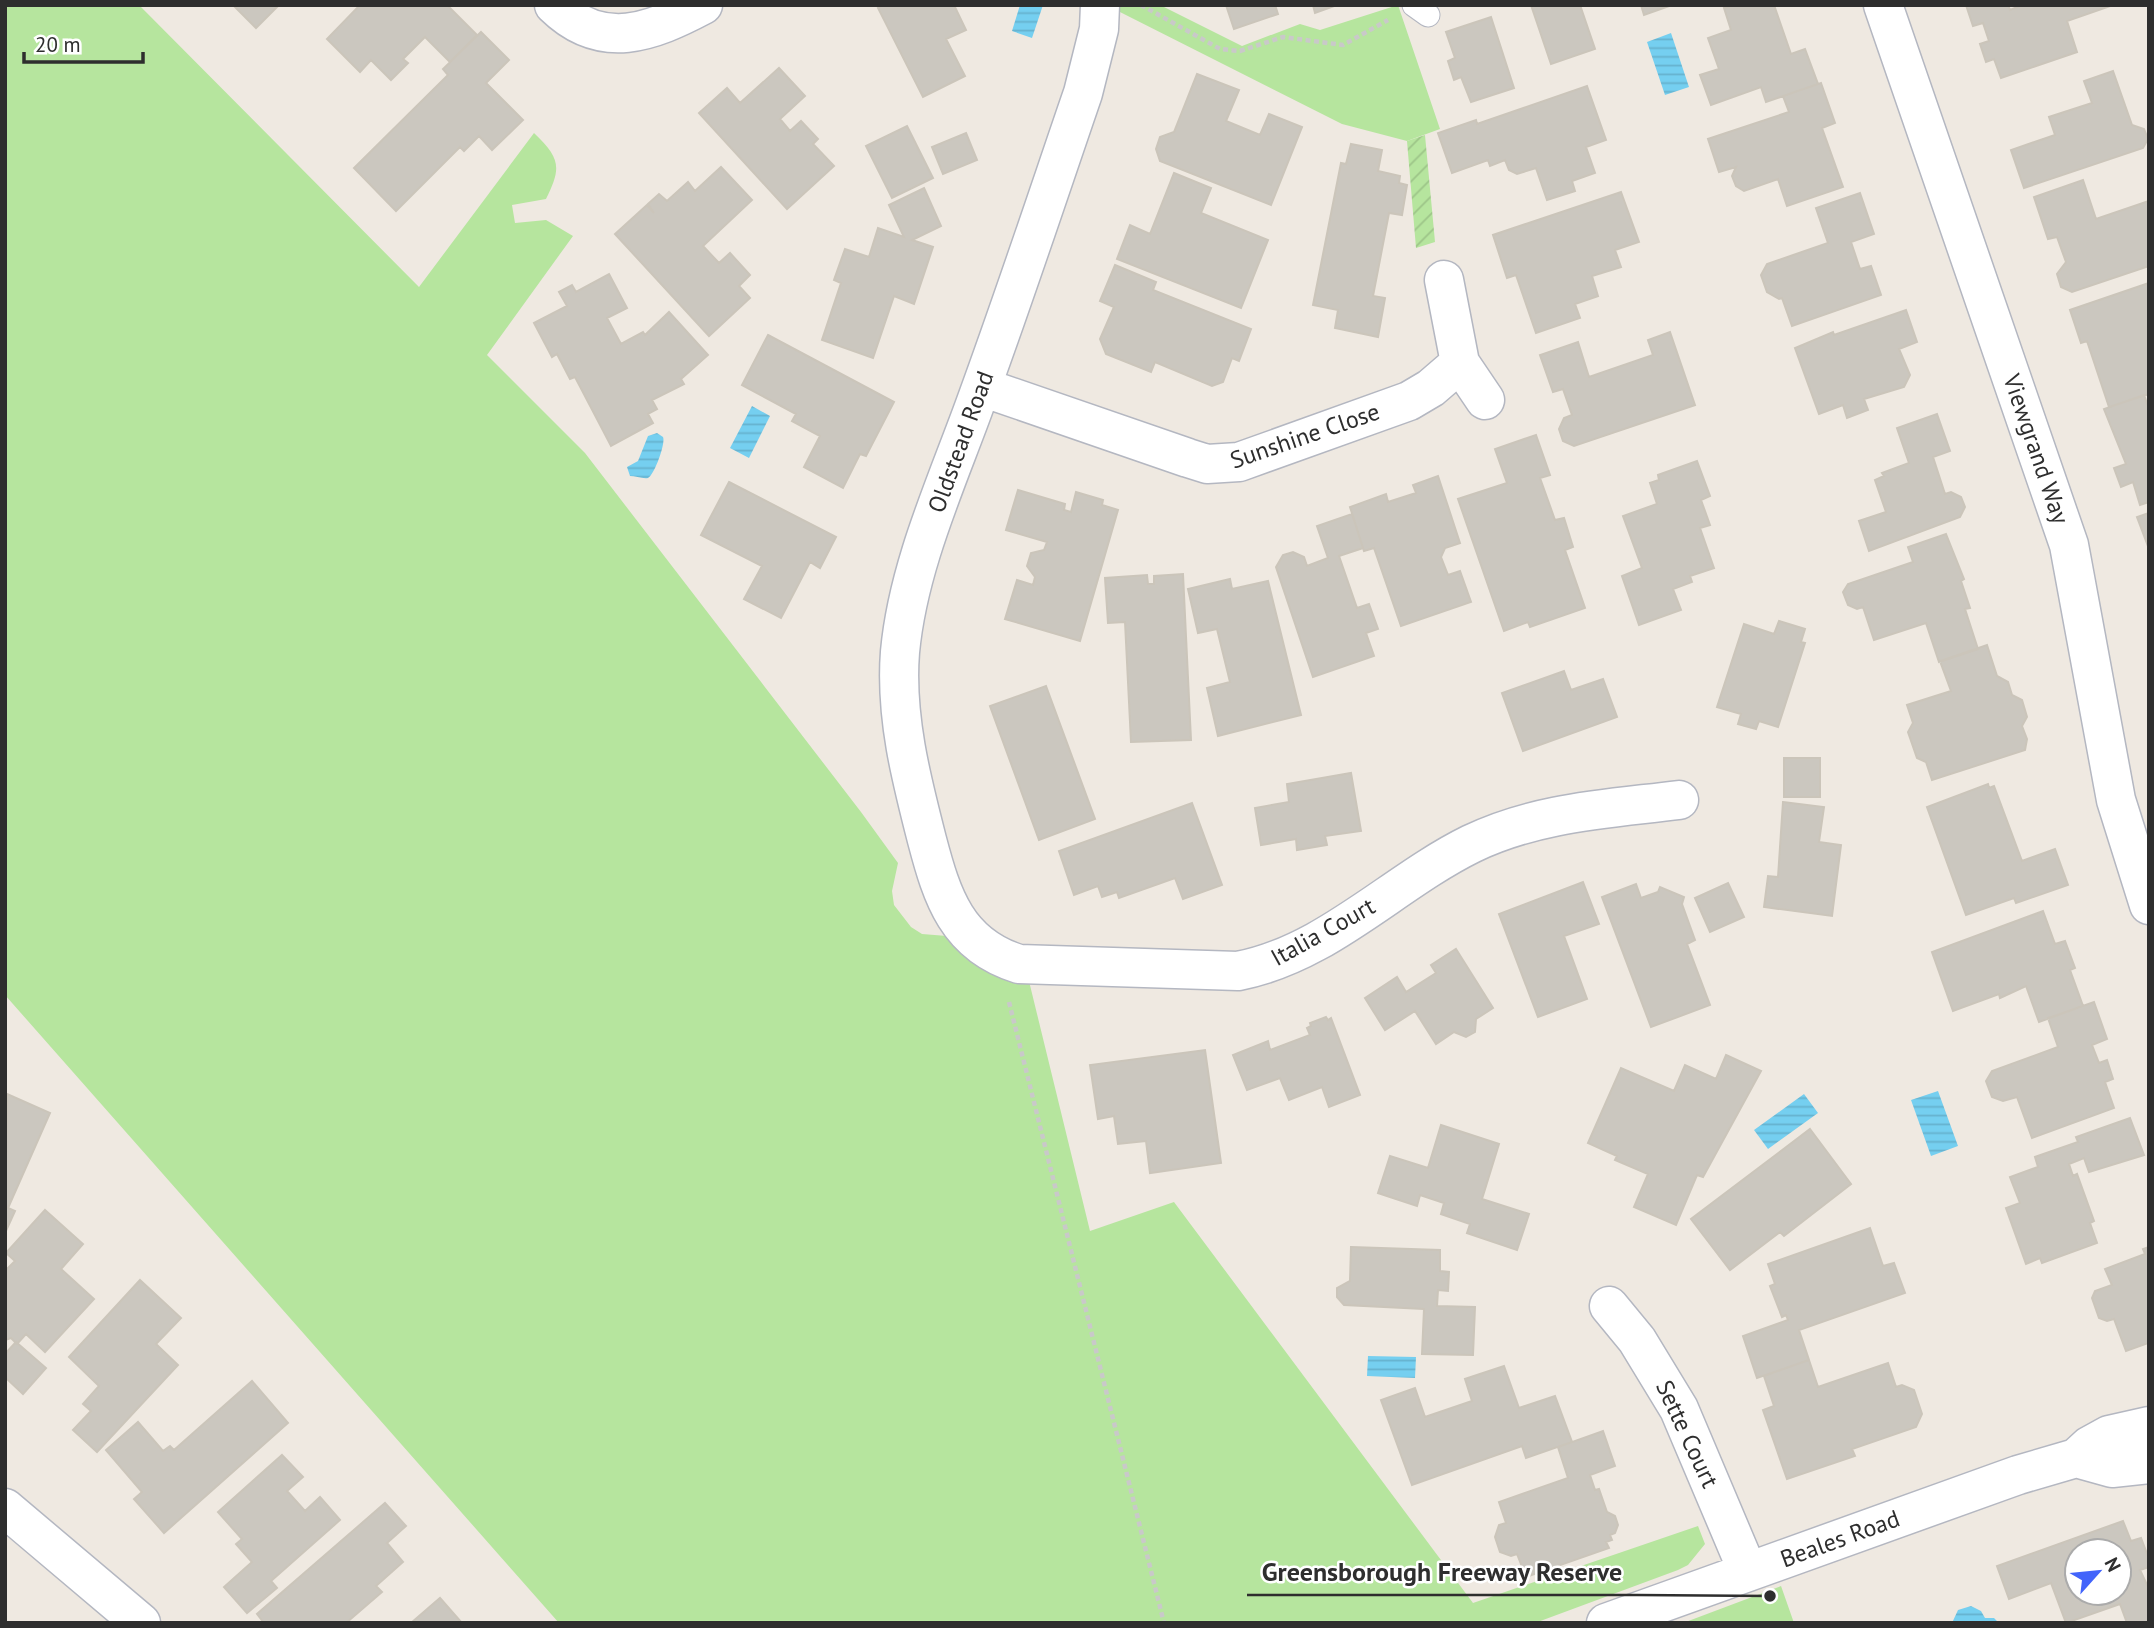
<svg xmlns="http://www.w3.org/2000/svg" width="2154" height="1628" font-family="'PT Sans',sans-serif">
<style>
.grass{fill:#b6e59e}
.garden{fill:url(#garden-furrows)}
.water{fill:url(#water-rules)}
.building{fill:#cbc7bf;stroke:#cbc5ba;stroke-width:2;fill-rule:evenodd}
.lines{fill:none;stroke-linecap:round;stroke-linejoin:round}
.lane-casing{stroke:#b4b7c1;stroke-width:25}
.street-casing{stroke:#b4b7c1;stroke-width:41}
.path{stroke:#c9c9c9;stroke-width:4.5;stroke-dasharray:5 3.5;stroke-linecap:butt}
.lane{stroke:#fff;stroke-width:23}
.street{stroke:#fff;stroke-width:38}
.labels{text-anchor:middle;stroke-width:5;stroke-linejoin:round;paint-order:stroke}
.street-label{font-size:24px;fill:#2e2e2e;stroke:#fff}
.leader{fill:none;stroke:#2e2e2e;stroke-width:2.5}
.callout-dot{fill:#2e2e2e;stroke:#fff;stroke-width:2.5}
.callout-label{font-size:26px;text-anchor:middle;font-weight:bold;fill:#2e2e2e;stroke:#fff;stroke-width:5;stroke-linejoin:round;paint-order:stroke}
</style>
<defs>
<pattern id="garden-furrows" width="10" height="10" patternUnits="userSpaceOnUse" patternTransform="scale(1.75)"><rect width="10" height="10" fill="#b6e59e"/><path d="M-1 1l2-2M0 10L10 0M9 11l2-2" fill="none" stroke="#9dc588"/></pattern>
<pattern id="water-rules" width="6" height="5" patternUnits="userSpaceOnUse" patternTransform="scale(1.75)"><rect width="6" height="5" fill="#75cff0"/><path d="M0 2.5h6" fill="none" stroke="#66b2ce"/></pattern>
</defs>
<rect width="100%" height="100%" fill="#efe9e1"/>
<path class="grass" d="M5,5h134l280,282 115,-154c26,25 28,34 12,66l-34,6 3,18 31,-3 27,16 -86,119 98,98 276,359 37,51 -6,28 2,14 17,22 11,7 25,2 81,41 62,254 84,-29 299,401 225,-77 7,18 -17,21 -10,5 -143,53h-976l-554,-628z
M1114,5h46l82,41 58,-22 20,6 78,-25 42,124 -33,12 -65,-17 -228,-115z
M1781,1586l13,37h-111z"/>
<path class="garden" d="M1425,135l10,107 -19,6 -9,-107z"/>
<path class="water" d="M1020,5h23l-11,33 -20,-7z
M1671,33l18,54 -24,8 -18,-53z
M752,406l18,10 -21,42 -19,-10z
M657,433l6,4c3,6 -9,39 -15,41 -5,1 -13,-2 -18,-2l-3,-9 11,-6 10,-25z
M1938,1091l20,55 -27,10 -20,-56z
M1804,1094l14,19 -50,36 -14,-19z
M1368,1356l48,1 -1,21 -48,-2z
M1971,1606l10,5 4,7h9l5,5h-47l6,-13z"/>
<path class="building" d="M233,5h46l-23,23z
M360,5h87l30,30 -27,27 -25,-25 -22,22 5,4 -17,17 -20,-20 -11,12 -33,-33z
M883,5h71l12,25 -20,9 19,37 -42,21 -45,-89z
M1226,5h49l3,9 -44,15z
M1313,5h24l-22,8z
M1531,5h49l15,44 -44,15z
M1641,5h31l-28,10z
M1733,5h41l17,49 14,-5 13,35 -52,18 -5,-15 -50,18 -11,-30 19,-6 -11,-31 23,-8 -7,-22z
M1966,5h42l2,5 12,-5h91l-46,16 10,31 -76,26 -7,-19 -8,3 -6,-18 9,-3 -6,-18 -10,3z
M1491,17l23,71 -43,14 -10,-25 -7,3 -6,-19 7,-3 -9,-26z
M481,32l28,28 -23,23 37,37 -31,30 -13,-14 -15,15 -4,-4 -64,64 -42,-43 94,-93 -5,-6z
M779,68l26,28 -25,23 10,12 11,-10 17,18 -5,5 21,22 -47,43 -88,-96 28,-25 13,15z
M2113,71l19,54 12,4 4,10 -5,9 -119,40 -13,-38 44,-15 -6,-18 43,-14 -8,-22z
M1197,74l42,16 -13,31 34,14 9,-21 33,13 -31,78 -111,-44 -4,-12 4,-12 14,-5z
M1821,83l14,40 -13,5 21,59 -56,19 -9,-27 -34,12 -8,-5 -4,-10 4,-9 -17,5 -11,-33 81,-27 -6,-16z
M1587,86l19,54 -20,7 9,26 -23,8 3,10 -28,9 -11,-32 -19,6 -8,-4 -4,-10 -15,6 -2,-6 -36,13 -14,-40 38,-13 1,4z
M907,126l26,52 -41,20 -26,-52z
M966,133l11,27 -34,14 -11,-27z
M1351,144l31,6 -4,21 22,5 -1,7 8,2 -5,30 -13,-2 -16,83 12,2 -7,39 -43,-9 3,-18 -25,-5 28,-142 5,1z
M721,167l31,33 -49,46 16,17 11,-10 20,22 -11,11 11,12 -41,38 -94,-102 32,-29 7,8 -6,-9 11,-10 8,7 21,-19 7,9z
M1174,173l37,15 -10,25 67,27 -27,68 -124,-49 13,-34 20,9z
M2083,180l13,39 53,-18v65l-77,26 -11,-5 -4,-13 9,-12 -9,-25 -9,2 -14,-42z
M924,188l17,38 -29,14 21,7 -19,57 -20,-8 -21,62 -51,-18 19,-57 -7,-3 11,-31 24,8 9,-29 26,9 -15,-32z
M1621,192l18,50 -24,8 6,17 -29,9 6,20 -23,8 5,14 -44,15 -20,-58 -9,3 -14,-43z
M1860,193l14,41 -23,8 9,27 11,-3 10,29 -89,31 -10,-28 -3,1 -12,-7 -6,-17 6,-11 61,-21 -12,-35z
M1115,265l41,17 -3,8 98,39 -12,32 -7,-3 -9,24 -11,4 -57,-24 -4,10 -45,-18 -6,-15 14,-32 -14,-6z
M609,274l18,34 -20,10 14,26 22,-12 2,3 24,-23 39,43 -27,24 3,5 -32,16 5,9 -9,5 5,9 -42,23 -36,-69 -5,2 -13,-25 -5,3 -18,-34 33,-17 -8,-14 13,-7 4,7z
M2149,283v111l-40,13 -22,-66 -6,2 -11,-33z
M1906,310l11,32 -18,7 11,26 -6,12 -40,12 4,11 -21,8 -4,-13 -24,9 -24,-66 38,-16 1,3z
M1670,332l25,73 -121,41 -11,-5 -4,-12 5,-11 8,-3 -9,-26 -10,3 -13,-37 38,-13 11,35 64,-22 -5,-15z
M768,335l126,67 -28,54 -6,-2 -17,34 -39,-21 16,-31 -28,-15 4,-7 -54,-29z
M2144,395l5,14v93l-9,3 -7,-23 -12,5 -7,-19 12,-4 -22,-55z
M1937,414l13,37 -17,6 12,37 6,-2 10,5 4,10 -5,10 -91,34 -10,-30 27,-9 -11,-32 9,-4 -2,-3 27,-10 -12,-35z
M1536,435l14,40 -10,3 15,42 9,-2 9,29 -8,3 20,58 -55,19 -2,-5 -24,9 -46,-132 49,-16 -12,-34z
M1697,461l13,35 -9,4 9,25 -10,3 14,40 -24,8 2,6 -19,7 8,21 -42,15 -17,-49 20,-8 -19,-52 34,-12 -7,-21 9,-3 -1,-5z
M1438,476l22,67 -15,5 -4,9 7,18 12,-4 11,31 -70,24 -27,-78 -10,3 -14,-44 36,-13 2,8 28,-9 -3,-8z
M729,482l107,55 -16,31 -10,-6 -29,56 -37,-19 18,-33 -61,-31z
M1018,490l47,14 -1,6 7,2 5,-20 27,8 -1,5 16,5 -38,131 -75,-22 12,-39 16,5 2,-8 -8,-11 4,-13 13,-3 3,-8 -41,-12z
M2149,513v36l-12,-32z
M1352,514l11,34 -24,8 18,52 12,-4 9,25 -12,4 8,23 -61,21 -37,-110 7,-12 10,-3 11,5 3,9 21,-8 -11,-32z
M1946,534l18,45 -3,2 9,27 -5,1 13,40 -39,13 -13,-39 -52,17 -11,-33 -6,2 -9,-4 -5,-13 5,-8 65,-22 -5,-15z
M1183,574l8,166 -60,2 -6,-120 -17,1 -3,-45 42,-3 1,9h6v-8z
M1230,579l2,10 36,-8 33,134 -83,21 -11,-48 23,-6 -13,-53 -19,4 -10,-44z
M1779,621l26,8 -4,13 4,1 -27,84 -19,-6 -3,8 -18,-5 3,-10 -24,-7 27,-83 30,10z
M1987,645l10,31 11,6 4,13 10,5 5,17 -5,9 5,13 -2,11 -93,30 -6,-18 -9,-4 -9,-26 5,-9 -6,-18 44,-14 -11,-30z
M1564,671l7,19 32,-11 14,38 -94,34 -21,-58z
M1046,686l49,133 -56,21 -49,-134z
M1784,758h36v39h-36z
M1351,773l10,58 -36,5 2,9 -30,5 -1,-11 -35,6 -6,-37 34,-6 -2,-18z
M1988,784l1,4 5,-2 28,75 33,-12 13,36 -52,18 -2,-5 -48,17 -39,-108z
M1783,802l41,5 -5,35 22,3 -9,71 -68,-9 4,-31 10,1z
M1192,803l30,82 -39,14 -8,-21 -56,20 -2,-6 -15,5 -4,-11 -24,9 -15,-44z
M1583,882l16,42 -35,12 23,63 -49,18 -39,-103z
M1728,883l16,34 -34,15 -15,-34z
M1636,884l5,14 17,-6 2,-5 24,10 -2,7 13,36 -8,4 23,61 -59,22 -49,-130z
M2043,911l12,33 10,-3 10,27 -5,2 13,36 -44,16 -13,-36 -26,12 -1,-4 -46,17 -21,-59z
M1456,949l37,59 -17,11 -1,13 -9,5 -12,-5 -18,12 -21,-33 -30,19 -20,-32 32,-21 9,15 30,-19 -5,-8z
M2094,1002l13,37 -15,6 7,18 8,-3 6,19 -8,3 9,26 -82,30 -15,-41 -14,4 -11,-4 -6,-16 6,-10 66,-24 -10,-29z
M1326,1017l2,3 3,-2 29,77 -31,12 -7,-20 -33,13 -9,-22 -33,12 -14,-35 35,-14 2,9 40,-15 -3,-7 4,-2 -1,-3z
M1205,1050l16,113 -71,10 -4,-32 -28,3 -4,-28 -16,3 -8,-54z
M1726,1055l35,16 -58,106 -6,-2 -21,50 -42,-18 14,-33 -33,-14 2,-4 -29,-13 33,-75 53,23 11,-26 31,14z
M7,1094l43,19 -42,95 7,3 -10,22z
M2130,1118l14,37 -55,17 -5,-14 -15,6 4,12 4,-2 17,47 -4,2 7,20 -55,20 -2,-5 -14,6 -20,-56 14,-5 -10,-26 28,-10 -3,-10 43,-15 -2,-5z
M1441,1125l58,19 -17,55 47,15 -12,36 -50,-17 3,-9 -29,-10 3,-11 -24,-8 -3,11 -39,-13 12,-37 38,12z
M1810,1129l41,55 -67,52 -4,-4 -50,38 -39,-51z
M45,1210l38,34 -22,25 33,30 -49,53 -19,-18 -9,10 -6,-6 -6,2v-69l10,-10 -9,-8z
M1870,1228l13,38 11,-3 11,30 -106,37 10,30 -52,18 -14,-42 45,-16 -2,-5 -4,2 -12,-31 5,-2 -7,-20z
M1351,1247l89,3v21l9,1 -1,19 -10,-1 -1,16 38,1 -2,48 -51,-1 2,-45 -80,-4 -7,-8v-9l13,-7z
M2149,1247v100l-1,-4 -22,8 -12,-32 -7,2 -8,-3 -7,-20 3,-7 17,-6 -7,-16 40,-15 -2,-5z
M140,1280l41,38 -25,26 22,21 -81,87 -24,-22 18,-19 -8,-7 16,-18 -30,-29z
M16,1342l30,26 -23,26 -18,-17v-23z
M1809,1360l9,27 70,-24 8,24 6,-2 12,5 8,24 -6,13 -64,22 3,7 -68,23 -24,-69 11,-4 -10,-30z
M1504,1366l15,42 36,-12 17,46 -46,16 -4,-12 -110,39 -31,-85 34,-12 10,29 47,-16 -7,-22z
M252,1381l36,42 -124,110 -30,-34 8,-7 -36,-42 32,-28 25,29 7,-5 4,4z
M1603,1431l12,35 -25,9 5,15 4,-1 8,23 8,4 3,9 -3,8 -5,2 2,5 -6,2 3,6 -83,29 -9,-23 -6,2 -11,-4 -5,-15 4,-12 7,-2 -7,-21 69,-24 -10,-31z
M282,1455l21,22 -16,14 18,20 15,-14 20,23 -69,61 6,7 -30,25 -23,-26 28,-25 -16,-18 6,-5 -24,-27z
M385,1503l21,23 -19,17 16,19 -27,24 6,6 -36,31h-82l-7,-9z
M2123,1521l8,20 10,-3 8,21v8l-9,3 9,19v34h-22l-7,-19 -54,19 -15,-40 -42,16 -12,-33zM2077,1551h42v42h-42z
M440,1598l22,25h-51z"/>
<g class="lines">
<g class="lane-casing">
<path id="lane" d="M1414,5l14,10"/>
</g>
<g class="street-casing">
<path id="street" d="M554,5c48,47 98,27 149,0
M1100,5l-1,24 -16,64c-35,102 -69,205 -106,306 -29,81 -69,166 -77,253 -5,64 11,126 27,188 15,57 30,105 92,124l219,7c89,-17 154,-88 233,-127 66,-32 137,-35 208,-44
M1883,5l186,540 47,255 33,105
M1444,280l16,83 25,37
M982,387l206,71 19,6 32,-2 170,-61 22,-13 29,-25
M1609,1306l28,34 42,69 69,163
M2076,1458l36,10 37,-4
M5,1508l136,115
M1606,1623l412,-148 58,-17 13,-12 20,-11 40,-9"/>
</g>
<path class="path" d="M1141,5l79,44 20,2 43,-14 60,8 45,-25
M1009,1002l155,621"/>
<use href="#lane" class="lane"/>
<use href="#street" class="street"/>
</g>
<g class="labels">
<g class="street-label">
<text transform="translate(1305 436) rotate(-19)" y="8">Sunshine Close</text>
<text transform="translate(961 442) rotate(-70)" y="8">Oldstead Road</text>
<text transform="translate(2036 449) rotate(71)" y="8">Viewgrand Way</text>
<text transform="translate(1323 932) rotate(-29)" y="8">Italia Court</text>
<text transform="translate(1687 1434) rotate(65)" y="8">Sette Court</text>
<text transform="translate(1840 1539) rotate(-20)" y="8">Beales Road</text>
</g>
</g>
<path class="leader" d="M1770 1596L1637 1595H1247"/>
<circle class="callout-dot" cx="1770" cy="1596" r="7"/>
<g class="callout-label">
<text x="1442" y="1581">Greensborough Freeway Reserve</text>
</g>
<rect width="2154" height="1628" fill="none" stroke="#2e2e2e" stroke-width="14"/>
<g transform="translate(2098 1572) rotate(63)"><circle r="33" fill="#ffffff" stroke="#ababab" stroke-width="2"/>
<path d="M0-5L12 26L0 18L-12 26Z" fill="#4264fb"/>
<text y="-10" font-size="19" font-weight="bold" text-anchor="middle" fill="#2e2e2e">N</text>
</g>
<path d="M24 52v10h119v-10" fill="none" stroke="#2e2e2e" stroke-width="3.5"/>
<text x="35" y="52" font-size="21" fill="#2e2e2e" stroke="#ffffff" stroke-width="5" paint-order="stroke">20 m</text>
</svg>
